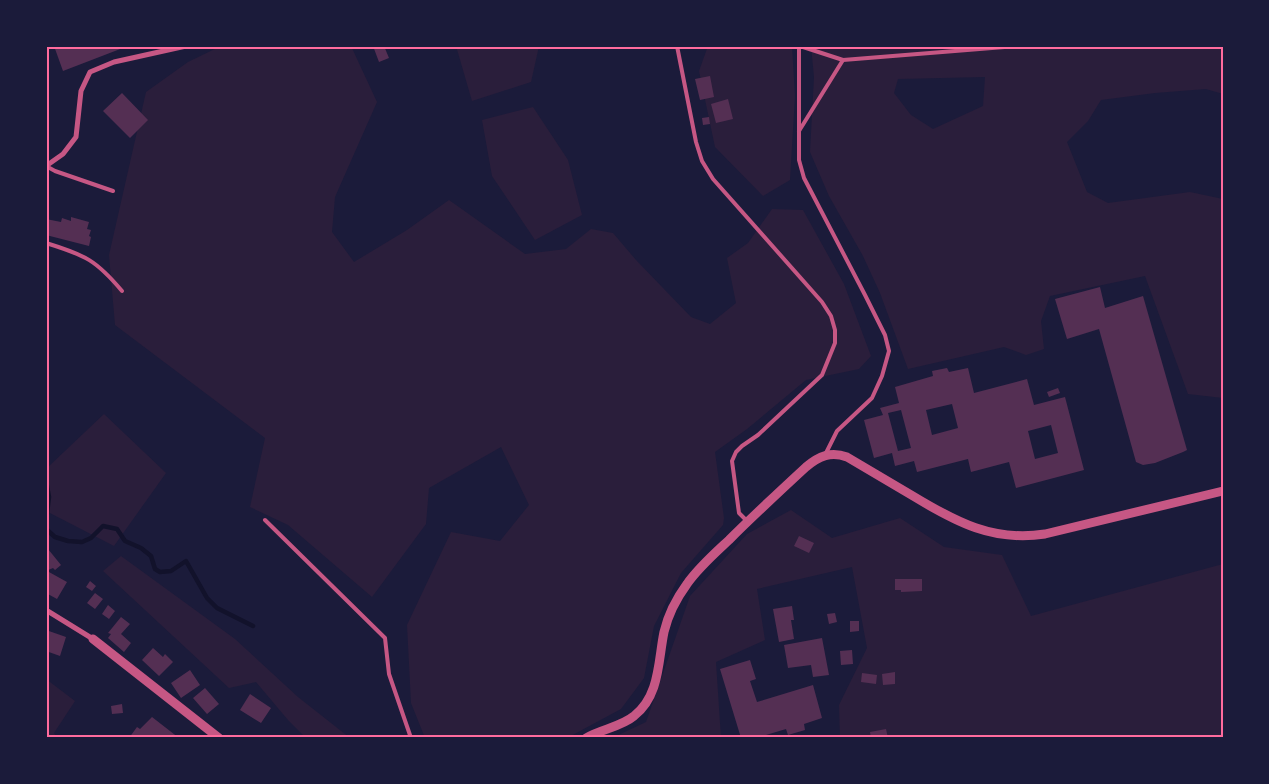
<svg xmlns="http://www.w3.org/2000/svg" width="1269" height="784" font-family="Roboto,sans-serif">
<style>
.green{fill:#2a1e3b;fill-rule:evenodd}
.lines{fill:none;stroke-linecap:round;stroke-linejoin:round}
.stream{stroke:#12122b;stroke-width:4.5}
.building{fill:#542f53;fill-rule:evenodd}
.service{stroke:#c65784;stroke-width:4}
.minor{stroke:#c65784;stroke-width:5}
.tertiary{stroke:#c65784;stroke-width:9}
.neatline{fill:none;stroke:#ff6b9d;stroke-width:2}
</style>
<rect width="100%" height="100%" fill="#1b1b3a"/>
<path class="green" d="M221,46h130l26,56 -42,95 -3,35 22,30 53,-32 42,-30 76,54 41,-5 25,-20 22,4 23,27 55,57 19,7 26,-21 -9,-45 21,-15 24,-34 31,1 41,74 27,72 -12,13 -53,11 -59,49 -32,23 9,66 -1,7 -42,48 -27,53 -10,52 -23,31 -54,29h-142l-14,-35 -4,-78 44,-93 49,9 29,-36 -28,-58 -72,41 -3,36 -54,73 -84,-72 -38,-18 15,-69 -150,-113 -6,-70 37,-163 42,-30z
M456,46h83l-8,36 -59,19z
M708,46h84l3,50 -5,84 -27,16 -48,-49 -16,-76z
M811,46h412v48l-17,-5 -51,4 -54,7 -13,21 -21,21 20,50 21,11 82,-11 33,7v199l-35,-4 -43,-118 -95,20 -9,25 3,28 -18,6 -22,-8 -96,22 -28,-76 -17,-37 -34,-60 -19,-44 4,-75zM985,77l-2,29 -50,23 -22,-14 -17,-22 4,-14z
M533,107l35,53 14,55 -47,25 -43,-64 -10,-56z
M104,414l62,59 -52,73 -68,-35v-42z
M791,510l41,28 68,-20 44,29 58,8 29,61 192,-52v174h-383l-1,-33 28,-57 -15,-81 -95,22 8,51 -49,22 5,76h-109l34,-16 44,-126 57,-62z
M121,556l114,83 63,58 52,41h-44l-18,-18 -32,-38 -27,6 -126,-117z
M46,679l29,22 -21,32 3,5h-11z"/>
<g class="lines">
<path class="stream" d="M46,481l3,16 -3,24
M46,529l9,8 13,4 14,1 9,-4 12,-12 14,3 8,12 16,7 10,8 4,13 5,3 11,-1 15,-10 21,37 10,10 36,18"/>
</g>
<path class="building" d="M54,46h74l-65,25z
M373,46h11l5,12 -10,4z
M710,76l4,21 -14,3 -5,-21z
M122,93l26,27 -18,18 -27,-27z
M728,99l5,20 -17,4 -5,-19z
M709,117l1,7 -7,1 -1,-7z
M71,217l18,5 -2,7 4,1 -2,6 2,1 -2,9 -43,-11v-16l15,3 1,-4 9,3z
M1100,287l5,21 38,-12 44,154 -4,2 -28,11 -12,2 -7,-3 -37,-133 -32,10 -12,-40z
M947,368l2,4 19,-4 6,25 53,-14 7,26 31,-8 19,73 -68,18 -7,-26 -38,10 -3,-13 -51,13 -3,-11 -19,5 -3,-13 -18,5 -10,-38 19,-5 -3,-7 19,-5 -4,-16 38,-11 -1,-5zM952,404l6,24 -26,7 -6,-25zM901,410l10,38 -13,3 -10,-38zM1051,425l7,28 -23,6 -7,-28z
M1058,388l2,5 -11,4 -2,-5z
M799,536l15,7 -5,10 -15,-7z
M48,549l13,16 -6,5 -2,-2 -7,3v-20z
M49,572l18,10 -10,17 -11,-6v-16z
M895,579h27v12l-21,1v-2h-6z
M90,581l6,5 -4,5 -6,-4z
M95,593l8,6 -8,10 -8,-6z
M108,605l7,6 -6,8 -7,-5z
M792,606l2,14h-3l3,19 -15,3 -6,-33z
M835,613l2,9 -8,2 -2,-10z
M121,617l9,7 -9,10 10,9 -7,9 -16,-14 3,-4 -3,-1z
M850,621h9v10l-9,1z
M46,630l20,7 -6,19 -14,-5z
M822,638l7,37 -16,2 -2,-12 -23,3 -4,-23z
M153,648l10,9 2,-3 8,8 -14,14 -17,-16z
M852,650l1,14 -12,1 -1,-14z
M750,660l6,19 -6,2 7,21 56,-17 9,33 -18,6 1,6 -17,5 -2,-6 -20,6 1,3h-26l-21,-69z
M190,670l10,15 -19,13 -10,-15z
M895,672v12l-12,1 -1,-11z
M862,673l15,2 -1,9 -15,-2z
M205,688l14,16 -12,10 -14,-16z
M250,694l21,14 -10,15 -21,-13z
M122,704l1,9 -11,1 -1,-8z
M152,717l27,21h-50l8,-11 3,2z
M886,729l2,9h-17l-1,-6z"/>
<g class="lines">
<path class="service" d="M677,46l19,96 6,19 11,18 109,123 9,14 4,14v13l-13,32 -64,60 -16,11 -6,6 -4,9 7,52 9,9
M799,46v114l5,18 61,117 20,40 4,16 -7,25 -10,22 -35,33 -12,24
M800,46l43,14 174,-14
M799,131l44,-71
M46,166l9,5 58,20
M46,243c39,12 50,17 76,48
M265,520l120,118 4,36 22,64"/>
<path class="minor" d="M46,166l17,-12 13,-17 5,-46 9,-19 24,-10 72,-16
M46,610l47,29"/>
<path class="tertiary" d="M93,639l126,99
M586,738c15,-9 35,-11 48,-22 26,-20 24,-55 30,-84 4,-17 12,-33 23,-48 11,-16 27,-30 42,-44 25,-25 51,-49 77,-73 13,-11 25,-16 41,-10 22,13 44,26 66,39 43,26 80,46 132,38l178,-43"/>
</g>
<rect width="1269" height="784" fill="none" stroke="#1b1b3a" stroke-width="95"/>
<rect x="48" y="48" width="1174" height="688" class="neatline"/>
</svg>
